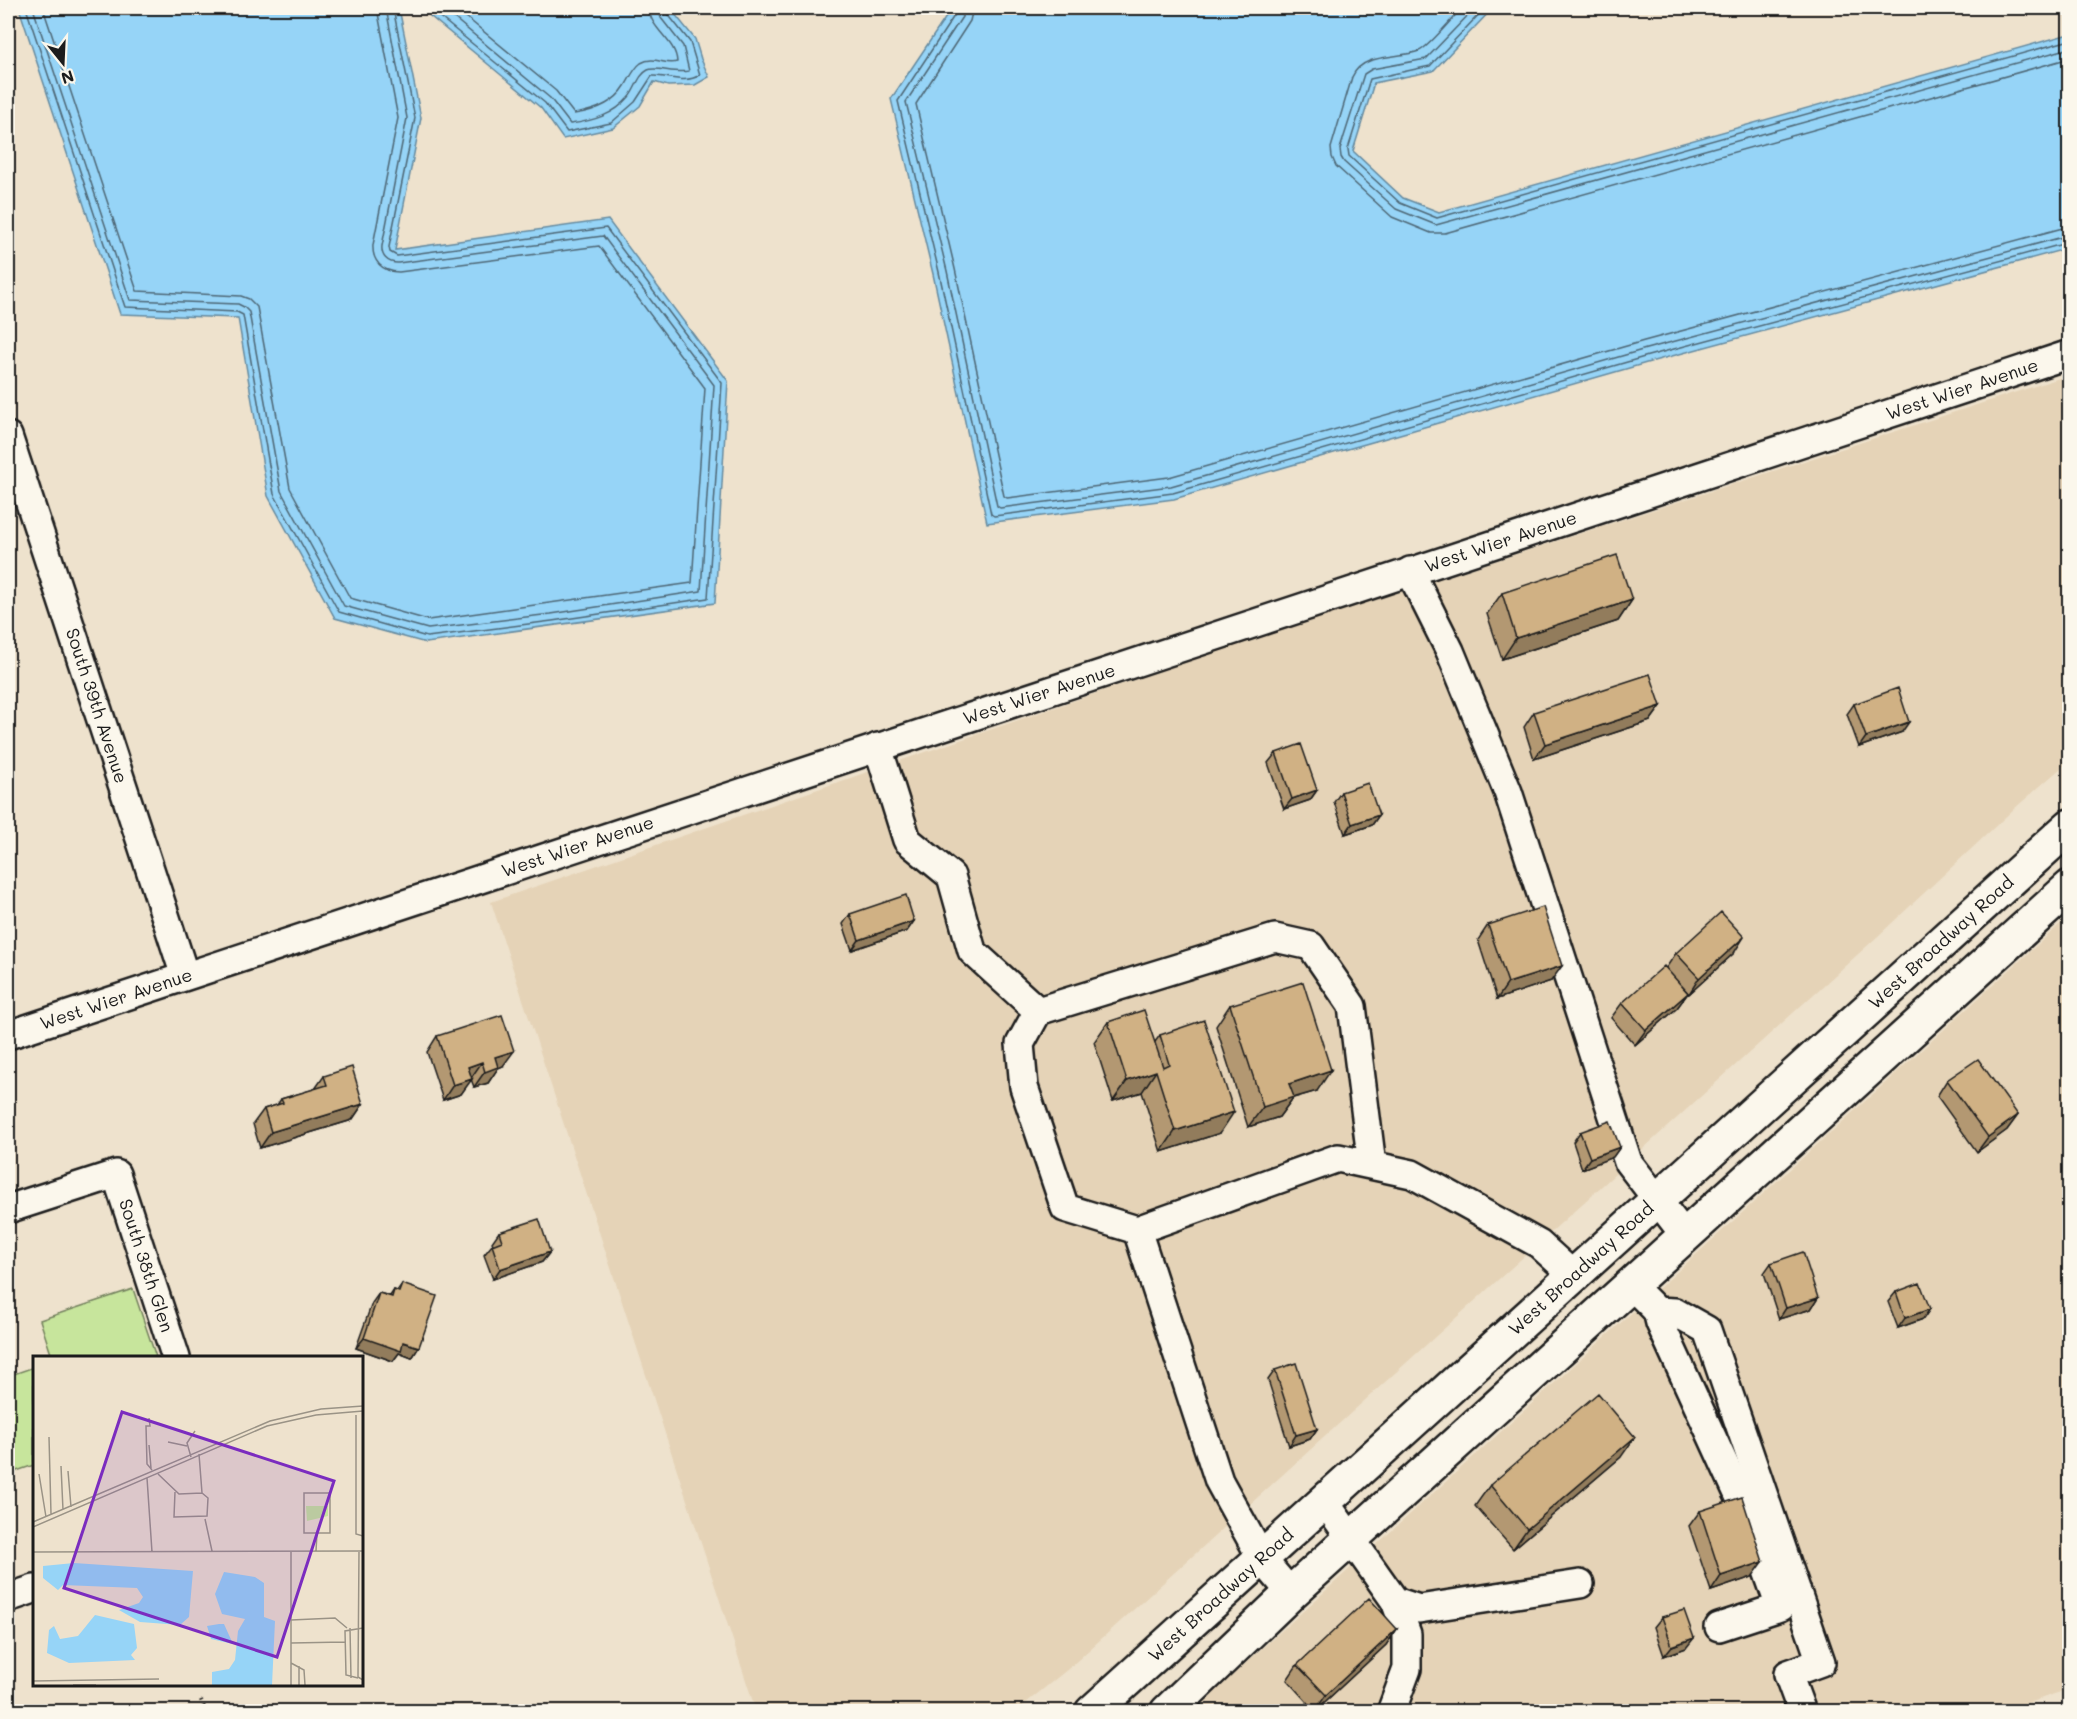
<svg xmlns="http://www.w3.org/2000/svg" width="2077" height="1719" font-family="Mali,sans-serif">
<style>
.built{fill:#e5d3b7}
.green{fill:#c7e59c;stroke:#72805c;stroke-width:1.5}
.water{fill:#96d4f7;stroke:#658a9f;stroke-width:1.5}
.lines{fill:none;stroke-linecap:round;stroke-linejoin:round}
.shore{stroke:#4d6674;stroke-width:1.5}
.minor-casing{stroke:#1c1c1c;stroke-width:32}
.major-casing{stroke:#1c1c1c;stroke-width:38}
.path{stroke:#1c1c1c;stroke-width:4;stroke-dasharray:1.5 4.5;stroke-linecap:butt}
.minor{stroke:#fbf7ec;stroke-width:27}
.major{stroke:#fbf7ec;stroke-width:33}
.wall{fill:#b39872;stroke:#1c1c1c;stroke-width:1.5}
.shaded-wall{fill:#927c5c;stroke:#1c1c1c;stroke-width:1.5}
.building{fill:#d0b184;stroke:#1c1c1c;stroke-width:1.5}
.labels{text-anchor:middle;stroke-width:5;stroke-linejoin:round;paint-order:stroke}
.street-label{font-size:18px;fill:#1c1c1c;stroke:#fbf7ec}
.inset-road{fill:none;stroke:#9a9386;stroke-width:1.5}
.view{fill:#7b2cbf;fill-opacity:0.15;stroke:#7b2cbf;stroke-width:3}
.inset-edge{fill:none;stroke:#1c1c1c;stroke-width:3}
</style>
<rect width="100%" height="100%" fill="#eee2cd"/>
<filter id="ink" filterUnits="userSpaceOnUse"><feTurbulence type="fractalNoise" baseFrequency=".0167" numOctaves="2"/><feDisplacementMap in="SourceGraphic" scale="12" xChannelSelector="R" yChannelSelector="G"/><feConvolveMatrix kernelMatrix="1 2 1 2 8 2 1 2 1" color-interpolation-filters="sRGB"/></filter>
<g filter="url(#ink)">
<path class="built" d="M2069,375v386l-54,47 -138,129 -692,626 -117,106 -52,42h-260l-265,-809 730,-252z
M2069,916v773l-67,23h-810z"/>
<path class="green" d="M133,1289l23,68h-104l-12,-37z
M34,1367v98l-26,9v-98z"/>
<path class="water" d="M19,8h380l22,110 -26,132 213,-30 120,161 -13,222 -289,40 -91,-25 -67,-122 -30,-178 -118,-4z
M428,8h242l25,31 6,20 8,18 -14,8 -27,1 -14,-4 -14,24 -27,22 -50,11 -22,-31 -111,-92z
M952,8h541l-60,63 -59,12 -21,68 50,47 36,14 630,-178v214l-419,114 -476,137 -187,24 -54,-249 -42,-175z"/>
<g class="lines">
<path class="shore" d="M26,8l99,299 112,5 6,3 31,179 65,118 88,25 125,-16 156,-23 14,-215 -116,-155 -209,28 -7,-4 -1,-5 26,-129 -22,-110
M33,8l97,292 108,4 6,3 5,5 32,179 63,115 84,23 123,-15 150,-23 13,-206 -111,-149 -205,27c-11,0 -17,-7 -16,-17l25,-128 -21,-110
M43,8l94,283 104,5 8,3 8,8 33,181 60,110 78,22 264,-37 13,-195 -106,-142 -200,26c-17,0 -27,-11 -26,-27l25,-127 -21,-110
M434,8l2,6 109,89 22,29 44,-9 24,-21 17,-26c16,-1 32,9 48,-1l-10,-33 -23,-29 -2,-5
M442,8l108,90 20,26c23,-3 44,-9 59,-27 7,-8 9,-22 19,-27 8,-4 27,4 41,1l-6,-25 -22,-28 -3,-10
M455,8l101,83 18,23c20,-3 40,-10 51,-28 5,-8 9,-18 16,-23 13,-8 24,3 36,-1 -1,-22 -27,-32 -28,-54
M957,8l-1,5 -58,88 41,171 52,242 3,2 179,-23 475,-137 422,-114
M964,8l-2,9 -56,85 41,169 50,235 3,2 171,-22 475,-137 424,-114
M973,8l-3,13 -54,83 39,165 49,227 3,2 162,-21 475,-136 426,-115
M1462,8c-8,8 -34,40 -43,43 -21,8 -56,1 -67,26l-21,71 1,9 4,9 56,51 39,16h14l625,-175
M1475,8l-49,51 -54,10 -8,5 -24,75 1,8 3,5 52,47 40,16 634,-177
M1485,8l-55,58 -60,13 -22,70 1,7 51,47 37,15 633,-178"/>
<g class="minor-casing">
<g id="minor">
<path id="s1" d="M8,436l177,540"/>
<path d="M1410,571l40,80 58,141 120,370 58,75"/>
<path d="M878,747l29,93 44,36 21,75 66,60"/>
<path id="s2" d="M8,1035l2062,-681"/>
<path d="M1372,1165l-20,-159 -41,-60 -36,-8 -237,73 -18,33 4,43 41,121 72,22 201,-72 74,16 127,70 34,31"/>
<path id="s3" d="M8,1209l108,-35 60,184"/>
<path d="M1137,1230l82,251 43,78 29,34"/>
<path d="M1632,1286l25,25 18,1 32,18 114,332 -33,12 14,38"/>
<path d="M1657,1311l3,12 85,186 35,98 -61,20"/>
<path d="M1325,1502l70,99 12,33v35l-16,43"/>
<path d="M8,1598l26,-9"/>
<path d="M1395,1601l24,8 161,-25"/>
</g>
</g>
<g class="major-casing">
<g id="major">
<path id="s4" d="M1092,1712l978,-886"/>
<path d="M1167,1712l124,-119 779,-706"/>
</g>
</g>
<path class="path" d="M201,1700l5,12"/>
<use href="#minor" class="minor"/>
<use href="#major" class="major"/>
</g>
<path class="wall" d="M1502,593l130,7 -14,21 -116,38 -15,-45z
M1854,704l48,28 -43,15 -12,-33z
M1661,706l-11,15 -116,38 -10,-32 10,-15z
M1276,753l41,37 -7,10 -26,9 -16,-46z
M1341,792l38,23 -7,10 -27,9 -11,-32z
M850,914l64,7 -7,10 -55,19 -9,-26z
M1488,925l63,56 -54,18 -19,-59z
M1676,953h58l-45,41 -8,-9 7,8 -11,15 -42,37 -24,-27 11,-15 44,-35z
M1230,1005l87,86 -24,7 -14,19 -31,10 -32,-101z
M1108,1022l47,20 5,-7 60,98 -59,19 -19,-60 -29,9 -19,-59z
M437,1036l66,30 -5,2 -10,15 -14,4 -3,-8 -10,15 -18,6 -16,-48z
M324,1076l39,28 -11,16 -92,28 -7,-24 11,-15 13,-4 4,-6 34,-10z
M1947,1080l71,35 -11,15 -30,22 -40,-56z
M1580,1132l40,15 -7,10 -31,12 -9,-27z
M499,1232l51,20 -8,10 -49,17 -9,-24 8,-10 1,-1 -1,-2z
M1771,1263l47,35 -7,11 -32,10 -15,-46z
M402,1284l17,63 -7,11 -13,-5 -6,8 -37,-13 16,-45 7,-10 11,3 4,-6 3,1z
M1896,1292l34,17 -7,10 -25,9 -10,-26z
M1275,1370l42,59 -7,10 -21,7 -21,-66z
M1621,1457l-108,92 -38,-43 15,-21z
M1700,1511l52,66 -41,14 -22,-65z
M1662,1617l24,31 -22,8 -10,-29z
M1397,1629l-11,16 -71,66 -28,-31 10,-15z"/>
<path class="shaded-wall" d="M1632,600l-14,21 -116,38 14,-21z
M1661,706l-11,15 -116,38 11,-15z
M1909,722l-7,10 -43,15 7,-10z
M1317,790l-7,10 -26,9 8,-10z
M1379,815l-7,10 -27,9 7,-10z
M13,882l-3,5 -2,1v-4z
M914,921l-7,10 -55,19 7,-10z
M1744,937l-10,16 -45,41 10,-16z
M1562,966l-11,15 -54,18 11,-16z
M1688,993l-11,15 -42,37 11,-15z
M514,1051l-11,15 -5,2 -10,15 -14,4 21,-30z
M482,1062l-11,16 -3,-11z
M1331,1070l-14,21 -24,7 -14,19 -31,10 15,-20 26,-23z
M1156,1071l-14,21 -29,9 14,-20z
M472,1079l-11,15 -18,6 10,-15z
M363,1104l-11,16 -92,28 11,-16z
M1234,1112l-14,21 -59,19 14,-21z
M2018,1115l-11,15 -30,22 11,-15z
M1620,1147l-7,10 -31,12 8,-11z
M550,1252l-8,10 -49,17 7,-10z
M1818,1298l-7,11 -32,10 7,-11z
M1930,1309l-7,10 -25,9 7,-10z
M364,1338l39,4 16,5 -7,11 -13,-5 -6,8 -37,-13z
M1317,1429l-7,10 -21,7 7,-11z
M1635,1437l-14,20 -108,92 14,-20z
M1763,1562l-11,15 -41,14 10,-15z
M1397,1629l-11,16 -71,66 11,-16z
M1694,1638l-8,10 -22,8 8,-10z"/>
<path class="building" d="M1617,555l15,45 -116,38 -14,-45z
M1650,674l11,32 -116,38 -11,-32z
M1898,688l11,34 -43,15 -12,-33z
M1301,744l16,46 -25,9 -16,-46z
M1368,783l11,32 -27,9 -11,-32z
M8,864l5,18 -5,2z
M906,895l8,26 -55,19 -9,-26z
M1543,907l19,59 -54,17 -20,-58z
M1721,912l23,25 -45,41 -23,-25z
M1664,966l24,27 -42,37 -24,-27z
M1303,982l28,88 -42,14 5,13 -31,10 -33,-102z
M1144,1010l19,57 6,-3 -9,-29 44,-15 30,92 -59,19 -19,-60 -29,10 -19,-59z
M502,1015l12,36 -19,6 3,10 -13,5 -3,-10 -14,5 4,12 -19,6 -16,-49z
M1978,1059l40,56 -30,22 -41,-57z
M352,1067l11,37 -92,28 -7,-23 19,-6 -2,-4 46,-14 -3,-9z
M1610,1121l10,26 -30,11 -10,-26z
M539,1219l11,33 -50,17 -8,-24 10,-4 -3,-9z
M1803,1252l15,46 -32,10 -15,-45z
M1920,1283l10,26 -25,9 -9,-26z
M402,1284l35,12 -18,51 -16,-5 -2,9 -37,-13 15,-45 13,4 2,-7 5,2z
M1296,1363l21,66 -21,6 -21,-65z
M1598,1393l37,44 -108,92 -37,-44z
M1742,1497l21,65 -42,14 -21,-65z
M1369,1598l28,31 -71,66 -29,-30z
M1684,1610l10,28 -22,8 -10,-29z"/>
</g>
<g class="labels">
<g class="street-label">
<text dy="6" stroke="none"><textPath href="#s2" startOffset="2058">West Wier Avenue</textPath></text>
<text dy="6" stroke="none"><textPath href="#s2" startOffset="1572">West Wier Avenue</textPath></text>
<text dy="6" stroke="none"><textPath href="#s2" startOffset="1086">West Wier Avenue</textPath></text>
<text dy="6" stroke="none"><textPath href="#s1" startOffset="284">South 39th Avenue</textPath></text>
<text dy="6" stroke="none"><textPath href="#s2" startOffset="600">West Wier Avenue</textPath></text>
<text dy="6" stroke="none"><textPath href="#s4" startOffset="1146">West Broadway Road</textPath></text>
<text dy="6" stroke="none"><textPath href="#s2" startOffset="114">West Wier Avenue</textPath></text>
<text dy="6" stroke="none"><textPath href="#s3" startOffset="210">South 38th Glen</textPath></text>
<text dy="6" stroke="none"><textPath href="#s4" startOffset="660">West Broadway Road</textPath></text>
<text dy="6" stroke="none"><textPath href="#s4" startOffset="174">West Broadway Road</textPath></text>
</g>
</g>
<g transform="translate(33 1356)">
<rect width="330" height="330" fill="#eee2cd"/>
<path d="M273,150h22v10l-21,5z" fill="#c7e59c"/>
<path d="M41,207l119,8 -4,46 -9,8 -40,-3 -21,-12 20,-7 4,-6 -6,-9 -74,-3 -5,5 -15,-12v-12zM191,216l31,5 9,6v34l11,4 -3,64h-60v-13l17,-3 6,-9 3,-29 7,-12 -23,-5 -7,-20zM62,259l39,9 3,24 -6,7 4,5 -66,3 -22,-10 2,-23 5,-4 6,13 18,-3zM186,268h5l9,20 -22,-5 -4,-13z" fill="#96d4f7"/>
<path class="inset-road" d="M323,59v119l7,2M116,62l1,8h-4l1,38 5,6M16,81l2,77M135,86l19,4M116,89l2,23M166,98l3,39M158,101l-4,-14 8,-12M28,110l2,44M35,115l3,36M6,118l7,43M125,118l21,20 23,-1 6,5 -1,18 -33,1 1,-25M114,122l5,74M271,137h26v40h-26zM172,163l7,32M0,166l237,-101 51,-12 42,-3M0,171l234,-101 49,-11 47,-4M258,195v134M283,195l1,-18M326,195l-1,126 5,3M0,196l330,-1M258,264l44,-2 12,10M317,272l1,50M258,287l54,-1M258,307l13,7 1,15M266,310v19M325,322l-12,-3 -1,-44 18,-3M0,325l126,-2M40,329h23"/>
<path class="view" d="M89,56l212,69 -57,176 -213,-69z"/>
<rect width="330" height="330" class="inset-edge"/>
</g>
<rect width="2077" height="1719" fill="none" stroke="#fbf7ec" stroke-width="30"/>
<rect x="15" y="15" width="2047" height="1689" fill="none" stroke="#1c1c1c" stroke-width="2" filter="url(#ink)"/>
<g transform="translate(63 63) rotate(162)" stroke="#fbf7ec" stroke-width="4.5" paint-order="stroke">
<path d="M0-4.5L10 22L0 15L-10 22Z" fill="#1c1c1c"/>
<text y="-9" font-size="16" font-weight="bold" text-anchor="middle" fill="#1c1c1c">N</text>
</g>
</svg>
